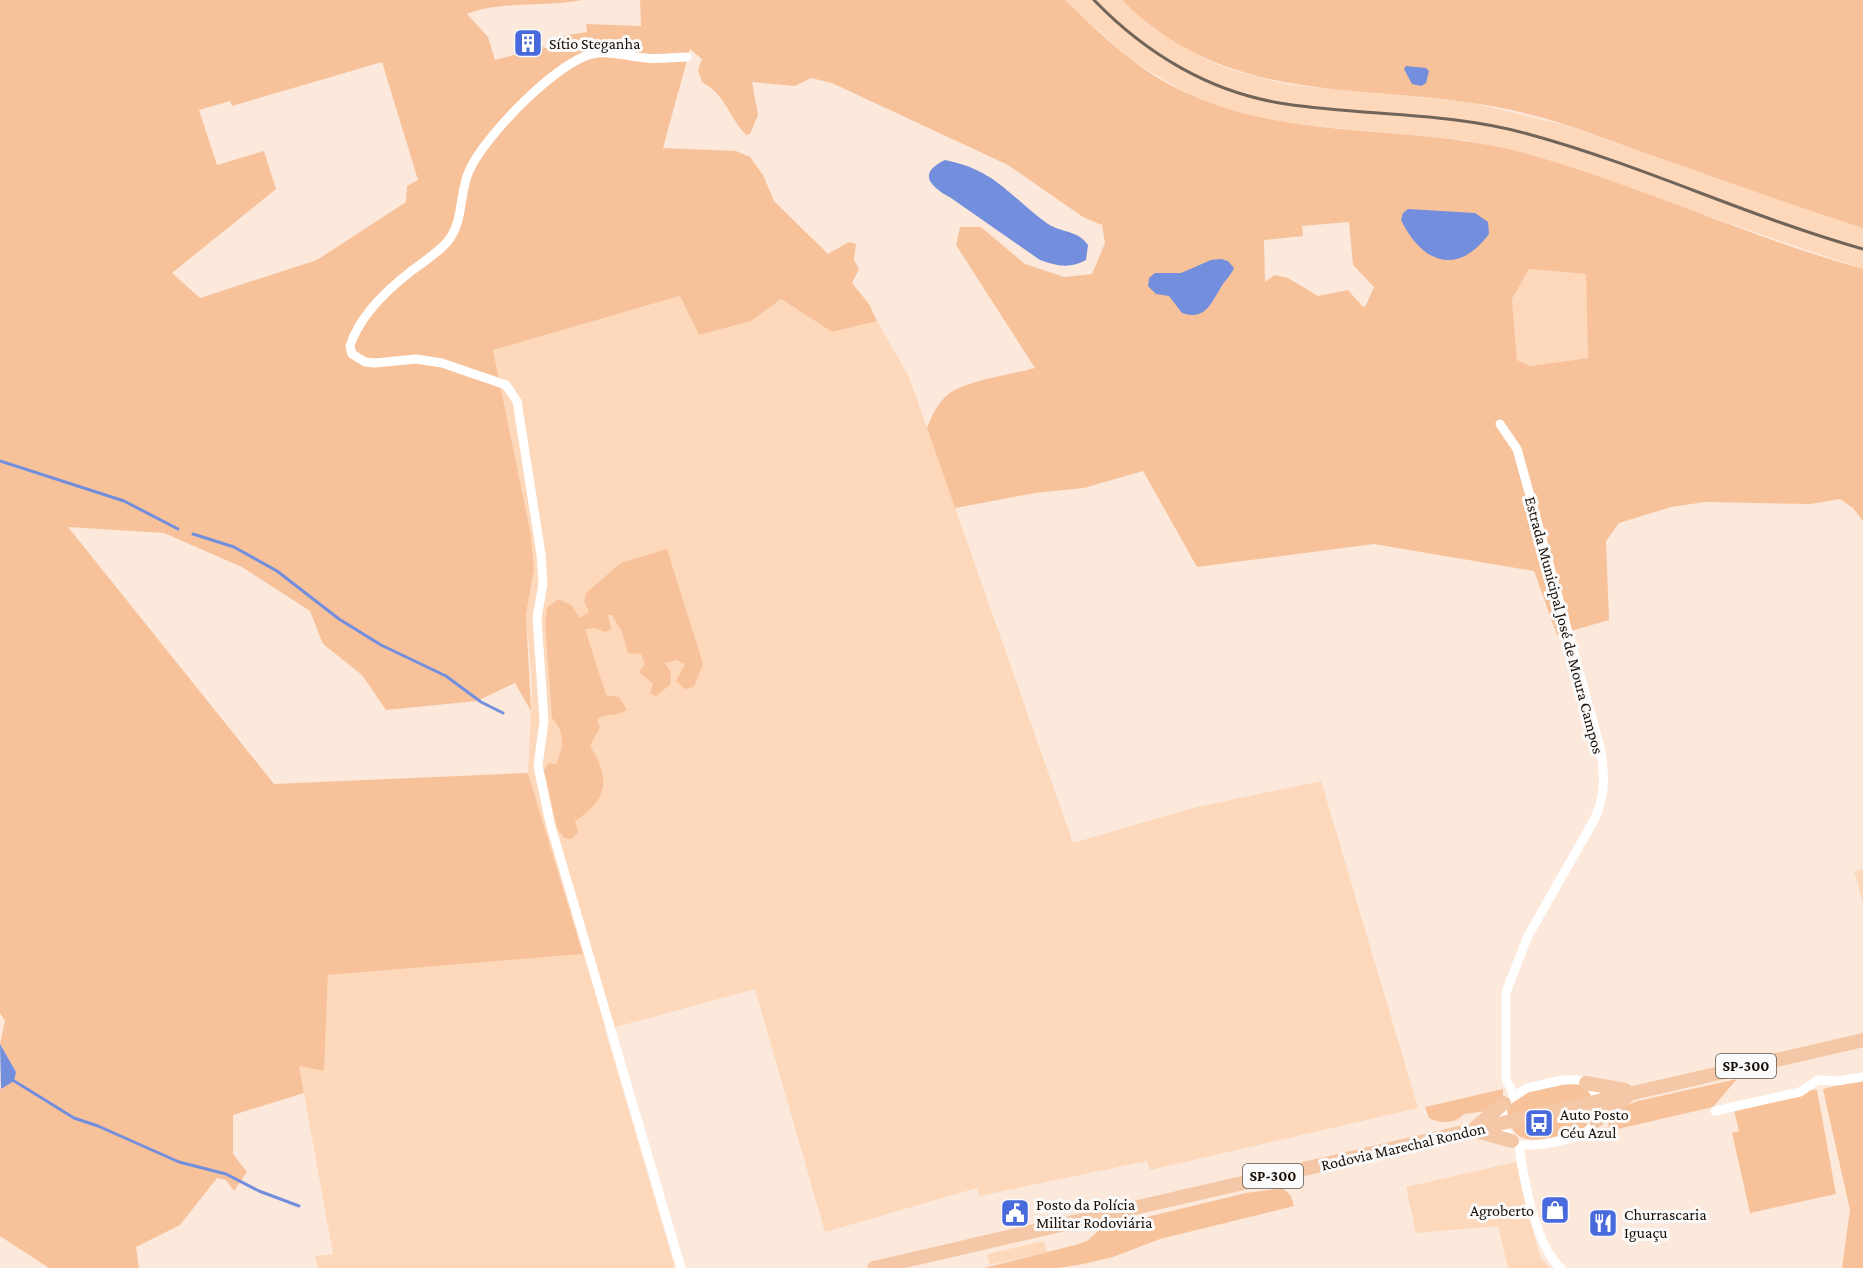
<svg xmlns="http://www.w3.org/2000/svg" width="1863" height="1268" font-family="'Crimson Pro',serif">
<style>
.built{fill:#fed8bb}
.green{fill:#f7c29a;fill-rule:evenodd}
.water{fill:#728edd}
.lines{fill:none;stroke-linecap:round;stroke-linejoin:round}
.stream{stroke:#728edd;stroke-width:3}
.minor{stroke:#fff;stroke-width:9}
.primary{stroke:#f4c8a6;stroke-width:14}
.rail{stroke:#716459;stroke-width:3}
.labels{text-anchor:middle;stroke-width:6;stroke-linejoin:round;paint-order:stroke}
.shield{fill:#fafafa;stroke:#5c554f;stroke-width:1.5}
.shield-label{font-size:15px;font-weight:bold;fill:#180e06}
.poi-label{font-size:16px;fill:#180e06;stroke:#fafafa;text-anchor:start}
.street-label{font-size:16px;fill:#180e06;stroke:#fafafa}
</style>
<rect width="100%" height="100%" fill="#fce9db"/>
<path class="built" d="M1065,0h57l33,29 50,30 27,11 57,15 181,17 94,23 299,103v41l-340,-116 -59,-13 -181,-17 -64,-16 -31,-13 -57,-34z
M1529,269l57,5 2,84 -58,8 -13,-6 -5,-61z
M681,296l18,39 52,-14 30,-22 51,33 45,-11 32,56 164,466 120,-35 128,-27 97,327 -268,62 -3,-9 -168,35 -2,-8 -152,44 -70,-243 -150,41 70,238h-357l-3,-12 18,-2 -34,-188 25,5 4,-96 255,-21 -55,-181 4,-87 -6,-71 8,-46 -3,-34 -38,-185z
M1863,869v34l-9,-32z
M1516,1162l24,95 10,11h-42l-10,-42 -82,7 -10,-46z
M1044,1241l3,11 -57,13 -3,-11z"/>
<path class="green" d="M0,0h582c-35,7 -85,1 -115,14l21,23 7,23 48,-13 15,5 5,-1 -1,-15 25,-4 -1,-8 55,2 -1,-26h425c30,28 58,57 93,78 112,68 245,42 366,75 115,32 224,84 339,116v252l-10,-13 -13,-9 -30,5 -105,-2 -34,5 -52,16 -13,18 3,79 -52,15 -23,-64 -160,-27 -177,23 -54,-96 -59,17 -49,5 -80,15 -28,-80c4,-11 12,-28 23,-35 18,-13 63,-19 85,-25l-79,-123 4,-18h21l44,37 39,13 28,-3 13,-31 -3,-18 -19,-8 -75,-52 -176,-82 -21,-5 -16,8 -43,-4 6,33 -8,19 -4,1c-17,-18 -21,-41 -44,-53l-4,-12 4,-11 -12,-10 -27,99 73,3 14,6 13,18 11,26 54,53 21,-12 7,2 -2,16 5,9 -7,14 17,21 8,17 -45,11 -51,-33 -30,22 -52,14 -19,-39 -187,54 38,185 3,34 -8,46 5,96 -16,-28 -38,18 -91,9 -24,-35 -39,-31 -13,-33 -68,-44 -78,-34 -96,-6 206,257 254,-11 55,181 -255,21 -4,96 -25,-5 5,27 -71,22v39l14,18 -13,19 -8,-11 -9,-2 -37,47 -44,22 3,21h-90l-49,-32v-147l16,-17 -16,-28 5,-23 -5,-8zM382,62l36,118 -11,6 -1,16 -89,58 -117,38 -28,-25 104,-84 -12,-38 -47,14 -18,-55 31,-9 2,5zM1349,222l4,43 21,22 -8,18 -3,2 -15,-17 -30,6 -30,-18 -13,-3 -10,7 -1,-42 39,-4 -1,-10zM1529,269l57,5 2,84 -58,8 -13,-6 -5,-61z
M1122,0h741v228c-72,-23 -143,-49 -215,-74 -38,-13 -76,-29 -116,-39 -146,-39 -292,3 -410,-115z
M667,549l36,115 -9,23 -9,2 -9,-8 9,-17 -9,-4 -11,3 6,9 -1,13 -14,11 -6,-3 3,-9 -14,-12 6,-8 -4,-10 -13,-1 -6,-21 -10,-17h-4l3,15 -6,2 -11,-4 -9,1 21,66 13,2 8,13c-10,7 -21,2 -30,10l3,7 -10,19c21,34 18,53 -15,75l3,11 -6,7 -8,-1 -7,-10 -13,-58 4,-7 8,1c8,-16 9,-33 -4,-46l-7,-96 2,-14 11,-9 13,6 9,13 9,-6 -5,-11 3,-9 34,-29z
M1737,1079l-24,28 -104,24 -1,-11 15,-13 15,-6z
M1863,1079v189h-21l8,-58 -27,-121z
M1561,1083h17l12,9 4,19 -9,17c-8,5 -17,6 -27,8 -29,7 -48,7 -51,-28l12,-14z
M1503,1089v9l-15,13 -24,3c-9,10 -24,10 -35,4l-4,-11z
M1810,1090h7l19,104 -86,19 -18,-80 7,-2 -5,-21z
M1283,1188l8,8 3,10 -134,33 -47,18 -30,7 -25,4h-74l91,-23 12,-4 15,-13 144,-35z"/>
<path class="water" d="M1406,66l20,2 3,3 -3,12 -5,3 -9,-2 -8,-15z
M945,160c51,10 64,36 103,64 14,9 30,6 40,21l-2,15c-15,9 -30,6 -46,0l-89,-62c-20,-11 -35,-24 -6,-38z
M1408,209l67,4 13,9 1,12c-32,43 -67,29 -88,-14l2,-7z
M1221,259l7,2 6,7c-3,7 -7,10 -11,16 -12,18 -16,37 -41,29l-13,-17 -13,-2 -8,-8 1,-8 6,-5h26l30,-13z
M0,1044l16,28 -2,9 -13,8z"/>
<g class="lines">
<path class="stream" d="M0,461l124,40 54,28
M193,534l41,13 43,24 62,48 42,26 65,31 35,26 22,11
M11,1079l63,39 24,8 81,36 47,12 33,17 40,15"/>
<path class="minor" d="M1500,424l17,25 83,298c5,27 6,48 -6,73l-66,116 -22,56v87l8,16
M1563,1080c7,0 16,-2 23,3 14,9 17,34 5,45 -13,13 -55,18 -72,17 -15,-10 -20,-24 -15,-42l23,-15z
M1715,1111l85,-19 18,-12 19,1 26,-4
M1519,1145c4,32 17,103 42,123
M681,1268l-131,-445 -12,-57 6,-45 -7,-103 6,-34 -2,-30 -24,-153 -11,-16 -64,-22 -26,-4 -41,4 -10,-1 -13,-8 -2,-8c9,-29 37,-56 60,-74 13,-10 28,-19 38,-31 16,-20 11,-48 21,-70 14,-33 91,-114 128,-118 16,-2 33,4 49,5 14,2 28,-1 41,-1"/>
<path class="primary" d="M1586,1083l39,7
M1596,1121l31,-24
M1476,1127l28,-24
M1476,1131l36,10
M874,1268l989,-228"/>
<path class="rail" d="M1094,0c52,54 117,93 192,104 81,12 163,8 242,30 114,31 221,83 335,115"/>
</g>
<defs>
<g id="building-square" transform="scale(1.5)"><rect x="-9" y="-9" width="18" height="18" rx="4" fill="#486add" stroke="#fafafa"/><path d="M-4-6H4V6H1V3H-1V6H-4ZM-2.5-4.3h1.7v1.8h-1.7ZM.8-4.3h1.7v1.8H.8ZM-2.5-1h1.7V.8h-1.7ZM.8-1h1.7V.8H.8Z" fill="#fff"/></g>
<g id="bus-square" transform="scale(1.5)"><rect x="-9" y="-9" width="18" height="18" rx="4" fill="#486add" stroke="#fafafa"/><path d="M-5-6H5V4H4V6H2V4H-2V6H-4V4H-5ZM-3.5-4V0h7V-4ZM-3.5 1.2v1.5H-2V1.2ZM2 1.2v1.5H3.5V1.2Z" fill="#fff"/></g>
<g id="shop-square" transform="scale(1.5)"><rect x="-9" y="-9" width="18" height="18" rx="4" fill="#486add" stroke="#fafafa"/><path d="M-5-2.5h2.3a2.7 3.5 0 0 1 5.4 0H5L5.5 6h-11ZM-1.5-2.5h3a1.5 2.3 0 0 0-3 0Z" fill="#fff"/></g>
<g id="civic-square" transform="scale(1.5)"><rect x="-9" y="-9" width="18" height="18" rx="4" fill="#486add" stroke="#fafafa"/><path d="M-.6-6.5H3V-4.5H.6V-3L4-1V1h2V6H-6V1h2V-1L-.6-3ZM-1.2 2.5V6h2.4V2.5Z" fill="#fff"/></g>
<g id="restaurant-square" transform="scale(1.5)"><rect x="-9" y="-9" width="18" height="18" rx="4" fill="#486add" stroke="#fafafa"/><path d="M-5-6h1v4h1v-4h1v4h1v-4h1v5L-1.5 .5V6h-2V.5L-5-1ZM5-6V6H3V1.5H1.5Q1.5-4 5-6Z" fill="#fff"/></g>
</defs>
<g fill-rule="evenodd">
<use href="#building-square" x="528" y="43"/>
<use href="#bus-square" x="1539" y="1123"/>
<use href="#shop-square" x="1555" y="1210"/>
<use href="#civic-square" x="1015" y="1213"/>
<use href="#restaurant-square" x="1603" y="1223"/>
</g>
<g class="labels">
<g class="shield">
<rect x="1716" y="1054" width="60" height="24" rx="4.5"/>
<rect x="1243" y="1164" width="60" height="24" rx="4.5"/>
</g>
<g class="shield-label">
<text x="1746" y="1071">SP-300</text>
<text x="1273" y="1181">SP-300</text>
</g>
<g class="poi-label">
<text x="549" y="49">Sítio Steganha</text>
<text x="1560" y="1120">Auto Posto<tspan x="1560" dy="18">Céu Azul</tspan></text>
<text x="1036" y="1210">Posto da Polícia<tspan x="1036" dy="18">Militar Rodoviária</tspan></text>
<text x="1534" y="1216" text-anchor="end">Agroberto</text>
<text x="1624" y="1220">Churrascaria<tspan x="1624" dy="18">Iguaçu</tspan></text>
</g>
<g class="street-label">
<text transform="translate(1565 625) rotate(75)" y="6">Estrada Municipal José de Moura Campos</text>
<text transform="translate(1403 1146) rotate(-13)" y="6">Rodovia Marechal Rondon</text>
</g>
</g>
</svg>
